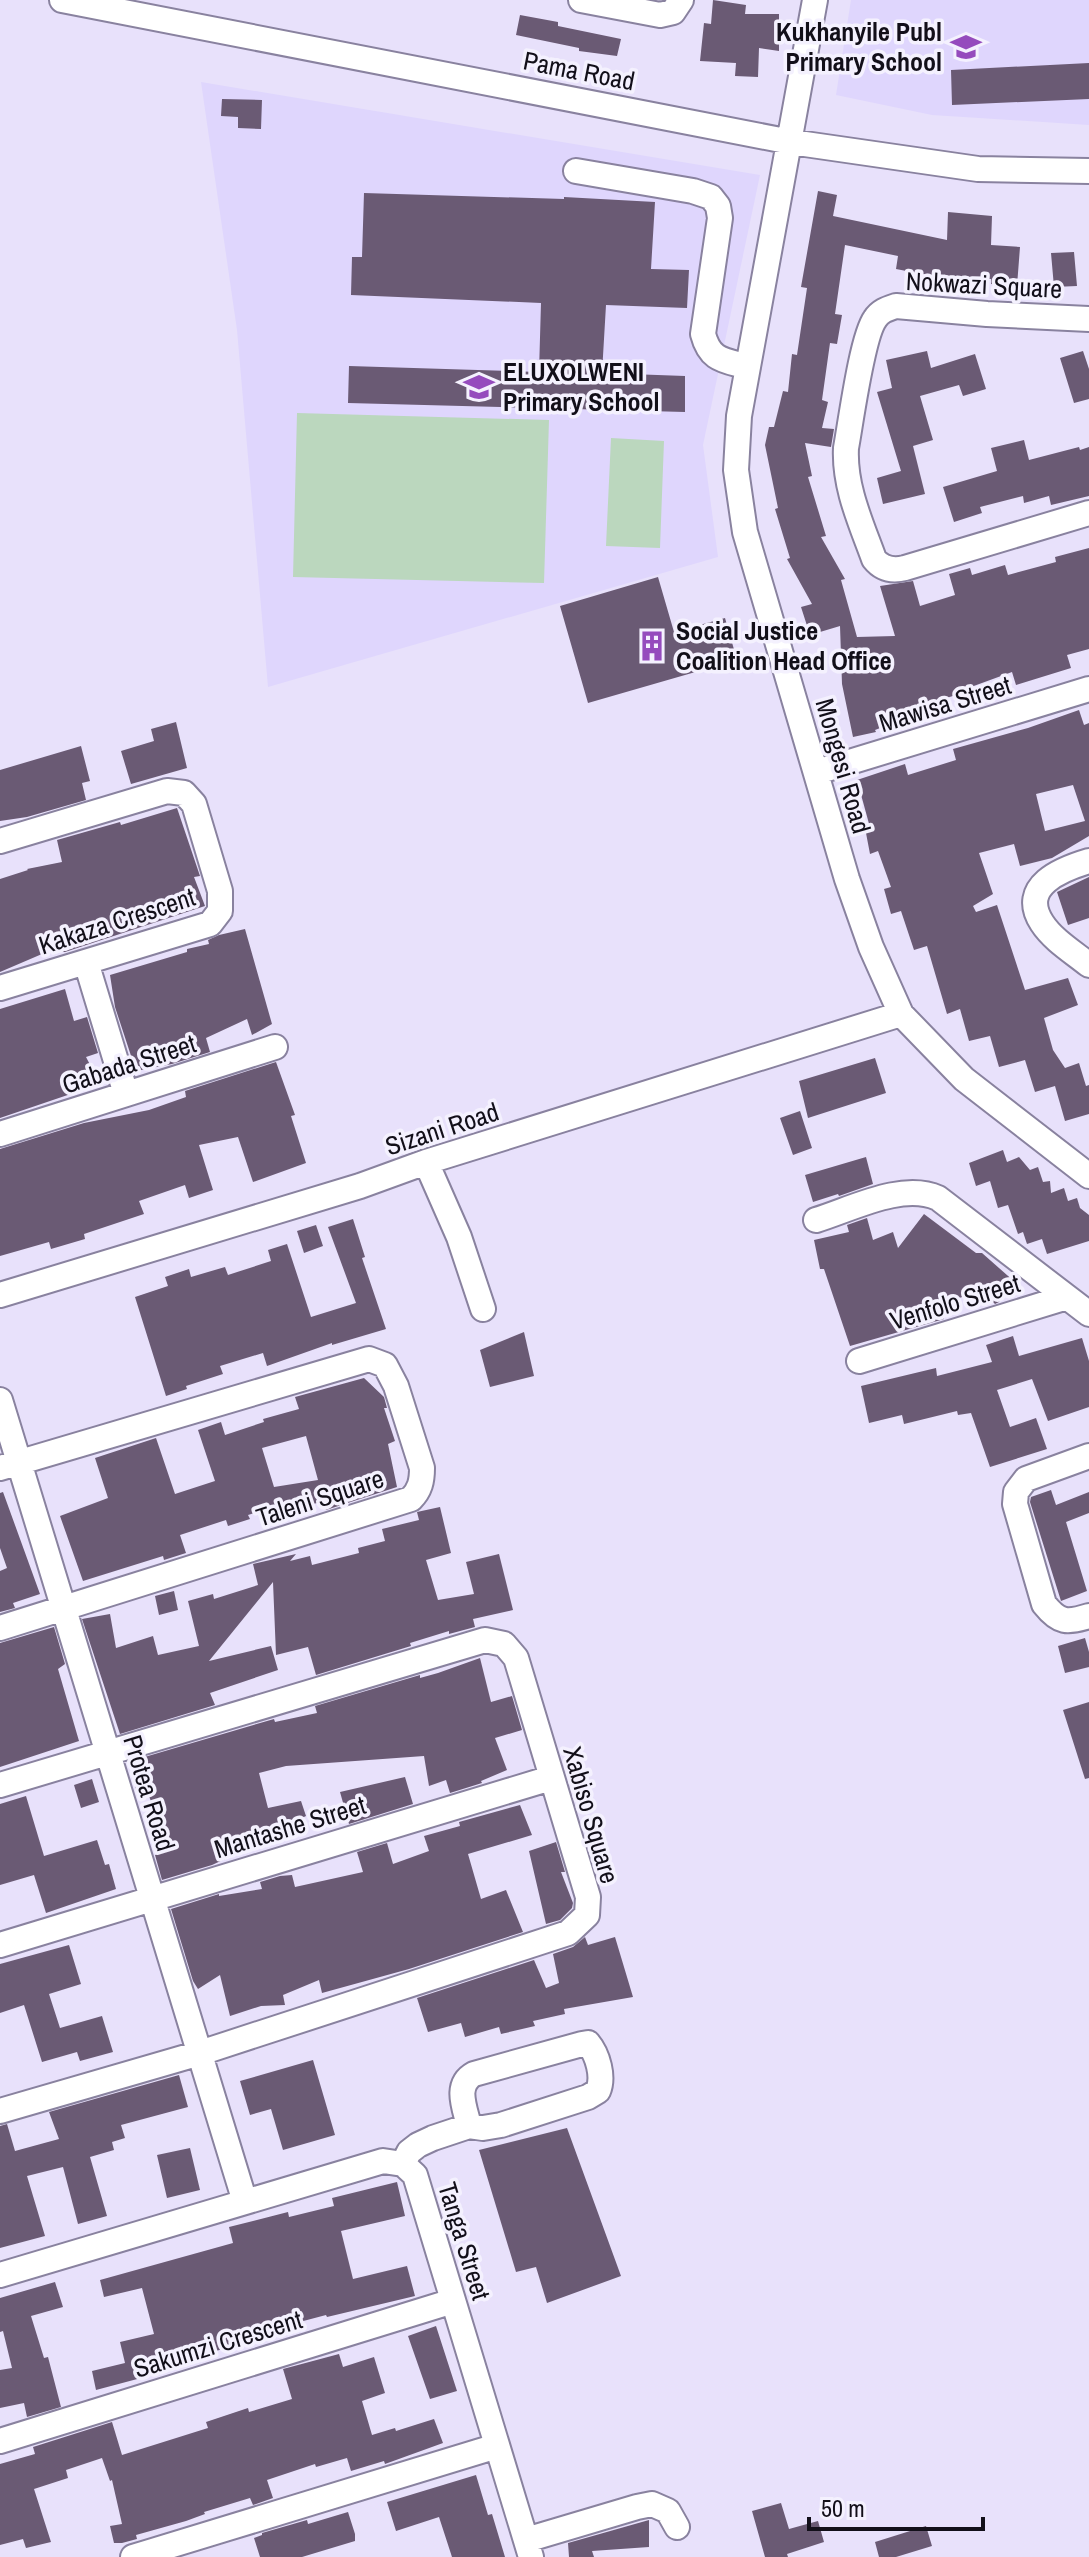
<svg xmlns="http://www.w3.org/2000/svg" width="1089" height="2557" font-family="'Archivo Narrow',sans-serif">
<style>
.built{fill:#dfd6fd}
.garden{fill:#bbd7be}
.building{fill:#6a5a74;fill-rule:evenodd}
.lines{fill:none;stroke-linecap:round;stroke-linejoin:round}
.minor-casing{stroke:#89829f;stroke-width:28}
.minor{stroke:#fff;stroke-width:24}
.labels{text-anchor:middle;stroke-width:7;stroke-linejoin:round;paint-order:stroke}
.poi-label{font-size:26px;font-weight:bold;fill:#120f19;stroke:#f4f1fe;text-anchor:start}
.street-label{font-size:26px;fill:#120f19;stroke:#f4f1fe}
</style>
<rect width="100%" height="100%" fill="#e8e1fb"/>
<path class="built" d="M851,0h238v125l-157,-10 -96,-20z
M201,82l559,93 -57,270 15,112 -450,130 -31,-357z"/>
<path class="garden" d="M297,413l252,7 -5,163 -251,-6z
M611,438l53,3 -4,107 -54,-2z"/>
<path class="building" d="M713,0l33,5 -1,9h34v37l-20,-3 -1,29 -23,-1 1,-13 -36,-2 4,-38 7,1z
M520,15l38,7v4l63,13 -4,17 -38,-5v-3l-63,-13z
M1089,63v36l-137,6 -1,-35z
M222,99l40,1 -1,29 -23,-1v-11l-17,-1z
M818,191l19,4 -4,21 114,24 1,-28 44,4 -1,29 29,2 -3,39 -26,-2v-5l-64,-4 -31,-6 2,-13 -53,-11 -10,69 7,1 -5,29 -7,-1 -8,57 6,2 -6,26 12,1 -3,18 -26,-4 7,33 -4,1 18,59 -5,1 24,42 -4,1 16,57 38,-1 -15,-50 33,-5 7,25 35,-11 -6,-21 21,-6 2,7 33,-10 3,10 48,-13 -1,-5 34,-9v101l-22,6 4,13 -55,17 -4,-13 -41,15 1,3 -32,10 2,7 -25,10 -1,-3 -41,16 1,2 -23,5 -11,-53 -2,-58 -30,9 -9,-28 11,-3 -25,-45 3,-1 -15,-49 3,-1 -13,-63 4,-18h5l9,-36 5,1 4,-38 5,1 10,-67 -6,-1z
M364,193l200,6v-2l91,5 -4,67 38,1 -2,38 -81,-3 -4,68 83,3v36l-337,-9 1,-37 190,6 2,-69 -190,-8 1,-38h10z
M1074,252l3,34 -23,1 -3,-34z
M927,351l4,17 44,-14 11,35 -23,7 -4,-11 -39,11 13,44 -20,6 12,48 -42,10 -6,-26 24,-7 -24,-79 15,-4 -6,-28z
M1083,351l6,18v30l-15,4 -14,-45z
M1024,440l5,20 50,-13 1,3 9,-3v49l-38,9 -2,-9 -25,7 -1,-7 -43,11 2,6 -28,9 -11,-35 54,-16 -6,-23z
M658,577l16,55 51,-14 12,42 -149,43 -28,-97z
M1079,710l5,15 5,-2v113l-37,22 -32,8 -6,-22 -35,9 14,41 -20,12 3,6 21,-7 28,85 43,-12 10,27 -34,13 9,32 12,18 14,-5 7,23 3,-1v29l-24,7 -10,-35 -20,6 -10,-32 -26,7 -9,-31 -21,5 -9,-32 -13,5 -20,-68 -13,4 -13,-39 -10,3 -7,-25 7,-2 -13,-36 -8,3 -4,-21 5,-2 -14,-51 48,-16 3,11 48,-15 -3,-11 75,-21zM1073,785l12,36 -40,10 -9,-37z
M176,722l11,46 -56,16 -10,-33 33,-10 -3,-12z
M81,746l9,35 -8,2 4,17 -59,17 -27,4v-51z
M177,808l23,68 -6,1 11,29 -140,46 -16,-1 -49,21v-93l28,-9 -1,-1 35,-7 -5,-22 63,-18 1,3z
M1089,877v41l-21,7 -11,-33z
M245,929l27,95 -20,11 -5,-16 -41,19 4,14 -38,12 -36,7 -21,-64 -5,-32 77,-23v-3l22,-5 -1,-4 11,-5z
M65,989l9,32 13,-4 11,36 -12,4 14,27 -100,34v-109z
M875,1058l11,35 -78,25 -9,-37z
M276,1062l19,53 -4,1 15,47 -53,19 -15,-45 -39,8 14,45 -24,8 -4,-13 -46,16 5,13 -60,20 1,5 -34,10 -2,-7 -49,14v-107l84,-26 65,-13 37,-13 -1,-6z
M800,1111l12,37 -19,7 -13,-37z
M1003,1150l4,12 12,-5 11,13 8,-3 5,15 7,-1 1,12 13,-5 4,13 9,-3 3,10 9,7v26l-42,13 -5,-15 -15,5 -4,-12 -5,2 -10,-29 -10,3 -8,-27 -14,5 -7,-23z
M866,1157l7,27 -34,12 -1,-2 -25,8 -8,-27z
M924,1214l52,39h6l34,30 -17,19 -4,2 -8,-8 -4,1 -4,-5 -40,12 5,15 -94,27 -26,-77h-4l-6,-29 35,-8 -2,-7 20,-7 6,22 20,-8 5,16z
M353,1219l12,38 -3,1 24,71 -54,16v-2l-65,23 -4,-13 -43,13 3,8 -37,12 1,3 -21,7 -31,-99 33,-11 -3,-9 24,-8 2,8 34,-10 3,8 43,-14 -3,-11 19,-6 24,73 45,-14 -28,-76z
M316,1225l7,21 -19,7 -7,-22z
M524,1332l10,44 -44,11 -10,-37z
M1013,1336l6,20 63,-18 7,23v46l-41,14 -16,-42 -35,11 13,37 26,-9 11,31 -57,18 -19,-54 -13,2 -1,-4 -53,13 -2,-9 -33,8 -8,-37 75,-18 1,8 55,-14 -6,-17z
M364,1378l20,19 3,11h-3l11,33 -7,3 9,43 -71,23 -3,-8 -32,6 -1,-6 -42,13 2,4 -22,7 -2,-6 -46,15 6,18 -22,7 -1,-4 -80,25 -23,-65 48,-18 -13,-40 61,-20 19,56 40,-13 -17,-51 23,-8 4,13 39,-13 -1,-3 36,-10 -4,-12zM306,1436l12,44 -44,7 -12,-39z
M1051,1490l5,15 33,-13v21l-23,9 21,69 -26,10 -31,-99 1,-5z
M3,1492l37,102 -27,9 2,5 -15,4v-41l7,-3 -7,-20v-55z
M440,1507l11,46 -25,7 12,40 36,-6 -8,-32 33,-8 14,56 -40,9 2,8 -26,7v-3l-39,12 1,3 -95,29 -8,-28 -32,8 -3,-73 -64,79 62,-15 7,24 -68,23 5,12 -95,29 -38,-115 28,-5 6,34 37,-12 5,19 41,-9 -11,-45 25,-7 1,5 44,-14 -5,-21 43,-10 -6,7 20,-5 2,9 47,-12 -1,-5 27,-7 -3,-12 37,-9 -2,-8z
M174,1591l4,19 -19,5 -4,-19z
M54,1627l11,37 -7,5 21,72 -79,26v-124z
M1085,1638l4,14v15l-24,6 -7,-27z
M480,1658l11,44 21,-6 10,34 -27,8 12,32 -26,11 1,2 -32,10 -4,-13 -17,6 -5,-30 -138,10 -27,7 9,35 33,-7 5,15 -27,13 -42,17 1,7 -26,12 -50,15 -7,-25 14,-5 -23,-62 -10,3 -5,-30 143,-42 1,3 42,-9 -2,-7 105,-31v3l18,-5z
M1089,1702v76l-4,1 -22,-69z
M405,1777l8,27 -64,20 -9,-32z
M92,1779l7,23 -18,6 -7,-23z
M26,1796l18,60 53,-16 8,25 4,-1 7,25 -70,24 -12,-38 -34,10v-81z
M520,1805l12,30 -64,19 13,45 25,-9 17,42 -114,37 -87,24 -3,-13 -36,15 2,10 -24,1 -31,10 -10,-41 -22,14 -5,-8 -22,-72 48,-15v2l43,-7 -2,-7 20,-6 12,-1 3,12 68,-15 -6,-20 30,-9 6,21 36,-13 -5,-15 36,-10 -1,-4z
M556,1842l9,30h-4l12,31 -1,5 -12,12 -14,4 -17,-73z
M585,1937l3,8 27,-8 18,60 -69,12 1,5 -32,7 2,5 -34,8 -2,-7 -34,10 -4,-14 -33,9 -11,-34 117,-38 12,28 13,-5 -6,-29 20,-7z
M69,1945l12,39 -32,10 11,34 42,-12 11,36 -33,9 -3,-9 -35,10 -18,-57 -24,8v-49z
M313,2060l22,75 -52,15 -12,-41 -21,6 -10,-34z
M179,2075l9,32 -67,18 4,13 -13,4 2,8 -24,7 17,59 -29,8 -15,-57 -36,9 18,60 -45,12v-122l7,-2 8,27 44,-12 -10,-27z
M567,2128l54,148 -74,27 -11,-36 -20,5 -37,-122z
M190,2148l10,42 -33,8 -10,-43z
M397,2182l8,34 -64,15 12,48 54,-13 8,30 -88,21 -1,-2 -34,9 -1,-5 -40,9 3,13 -69,18 1,4 -31,8 1,3 -60,16 -4,-19 33,-8 -5,-21 34,-8 -12,-46 -38,9 -4,-17 133,-37 -4,-16 59,-15 1,5 45,-11 -2,-8z
M55,2282l8,25 -32,9 13,42 4,-1 13,50 -34,10 -3,-14 -24,5v-38l12,-2 -9,-37 -3,1v-34z
M436,2326l21,65 -27,8 -22,-63z
M339,2354l4,13 31,-10 11,36 -23,8 10,34 23,-7 1,3 38,-12 9,24 -58,21 -1,-3 -33,10 -4,-13 -31,9 -1,-3 -48,16 6,18 -20,7 -3,-7 -46,14 1,2 -19,7 -50,14 1,4 -15,4h-8l-4,-17 12,-2 -10,-44 -2,1 -8,-23 -36,12 2,8 -34,11 17,53 -25,6 -3,-9 -23,6v-81l35,-10 -2,-7 79,-25 10,33 86,-27 -2,-6 42,-14 1,4 43,-13 -9,-30z
M476,2475l12,40 4,-1 13,43h-53l-13,-40 -43,14 -9,-29z
M781,2503l8,26 29,-8 6,21 -37,12 1,3h-23l-13,-46z
M348,2512l7,22v7l-53,16h-42l-6,-19 8,-3v-2l45,-13 1,4z
M649,2520v27l-57,4 2,6h-25l-1,-14z
M926,2526l6,20 -36,11h-17l-4,-15z"/>
<g class="lines">
<g class="minor-casing">
<path id="minor" d="M62,0l729,142 187,27 111,2
M581,0l79,15 13,-3 8,-12
M815,0l-76,416 -3,54 9,62 102,347 24,68 30,67 63,65 125,97
M576,171l117,20 18,6 7,9 2,12 -17,116c7,27 21,26 45,33
M1089,319l-102,-5 -91,-8c-9,3 -16,5 -21,13 -13,18 -24,102 -29,129 -2,39 15,75 28,111 8,10 19,12 31,9l184,-55
M817,772l272,-83
M0,841l167,-50 17,2 10,11 26,87v20l-10,13 -210,64
M1089,861c-27,8 -71,25 -47,62 11,17 31,29 47,42
M86,962l40,132
M0,1134l275,-87
M426,1162l33,75 24,72
M816,1220c36,-11 86,-38 122,-22l151,116
M0,1295l360,-109 66,-24 475,-148
M859,1361l208,-64
M0,1400l245,802
M1089,1456l-63,23 -10,13 -1,12 29,100c15,19 23,19 45,12
M0,1468l369,-109 16,6 11,21 26,82c0,13 -2,22 -11,31l-411,129
M0,1785l485,-145 19,4 12,14 72,239 -1,18 -19,18 -368,120 -200,58
M0,1945l551,-167
M403,2164l6,-12 9,-7 15,-7 36,-12 14,2 18,-3 87,-28 10,-6c6,-14 0,-36 -10,-48l-6,1 -108,30c-20,11 -9,34 -5,52
M0,2275l383,-114 20,3 12,11 116,382
M0,2441l453,-140
M526,2540l111,-33 15,-3 16,7 9,16
M133,2557l364,-111"/>
</g>
<use href="#minor" class="minor"/>
</g>
<defs>
<g id="school-bare" transform="scale(2.4)"><path d="M0-5L7-2L0 1L-7-2ZM-4 1L0 2.5L4 1V4Q0 6-4 4Z" fill="#954bbd" stroke="#f4f1fe" stroke-width="2.5" paint-order="stroke"/></g>
<g id="building-bare" transform="scale(2.4)"><path d="M-4-6H4V6H1V3H-1V6H-4ZM-2.5-4.3h1.7v1.8h-1.7ZM.8-4.3h1.7v1.8H.8ZM-2.5-1h1.7V.8h-1.7ZM.8-1h1.7V.8H.8Z" fill="#954bbd" stroke="#f4f1fe" stroke-width="2.5" paint-order="stroke"/></g>
</defs>
<g fill-rule="evenodd">
<use href="#school-bare" x="966" y="47"/>
<use href="#school-bare" x="479" y="387"/>
<use href="#building-bare" x="652" y="646"/>
</g>
<g class="labels">
<g class="poi-label">
<text x="942" y="41" text-anchor="end">Kukhanyile Publ<tspan x="942" dy="30">Primary School</tspan></text>
<text x="503" y="381">ELUXOLWENI<tspan x="503" dy="30">Primary School</tspan></text>
<text x="676" y="640">Social Justice<tspan x="676" dy="30">Coalition Head Office</tspan></text>
</g>
<g class="street-label">
<text transform="translate(579 71) rotate(11)" y="9">Pama Road</text>
<text transform="translate(984 285) rotate(3)" y="9">Nokwazi Square</text>
<text transform="translate(945 704) rotate(-17)" y="9">Mawisa Street</text>
<text transform="translate(843 766) rotate(74)" y="9">Mongesi Road</text>
<text transform="translate(117 921) rotate(-18)" y="9">Kakaza Crescent</text>
<text transform="translate(129 1064) rotate(-18)" y="9">Gabada Street</text>
<text transform="translate(442 1129) rotate(-18)" y="9">Sizani Road</text>
<text transform="translate(955 1302) rotate(-17)" y="9">Venfolo Street</text>
<text transform="translate(320 1498) rotate(-18)" y="9">Taleni Square</text>
<text transform="translate(149 1793) rotate(73)" y="9">Protea Road</text>
<text transform="translate(591 1815) rotate(74)" y="9">Xabiso Square</text>
<text transform="translate(290 1827) rotate(-17)" y="9">Mantashe Street</text>
<text transform="translate(464 2241) rotate(73)" y="9">Tanga Street</text>
<text transform="translate(218 2344) rotate(-17)" y="9">Sakumzi Crescent</text>
</g>
</g>
<path d="M809 2517v12h174v-12" fill="none" stroke="#120f19" stroke-width="4"/>
<text x="821" y="2517" font-size="24" fill="#120f19" stroke="#f4f1fe" stroke-width="6" paint-order="stroke">50 m</text>
</svg>
